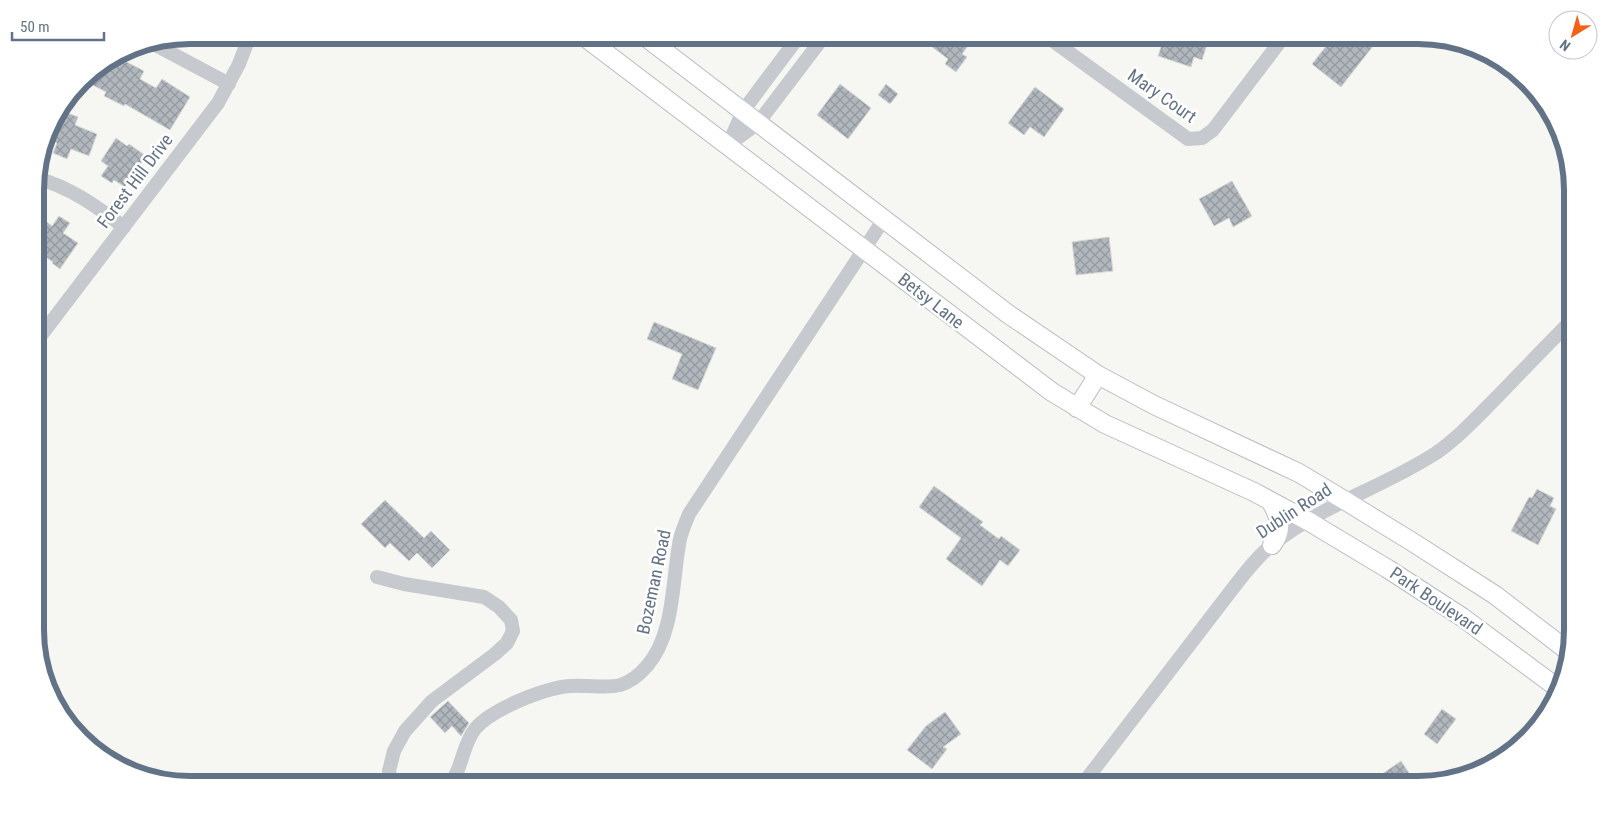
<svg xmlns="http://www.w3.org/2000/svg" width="1608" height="820" font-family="'Roboto Condensed',sans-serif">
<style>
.building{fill:url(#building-cross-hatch);stroke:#d8d8d6}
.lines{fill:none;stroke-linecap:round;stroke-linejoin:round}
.major-casing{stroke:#b9bcc1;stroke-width:20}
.minor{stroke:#c6c9cd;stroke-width:14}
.major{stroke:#fff;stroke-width:18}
.labels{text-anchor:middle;stroke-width:5;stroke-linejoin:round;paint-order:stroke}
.street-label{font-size:18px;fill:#637387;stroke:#fff}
.rim{fill:none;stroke:#637387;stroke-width:6}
</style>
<defs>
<pattern id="building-cross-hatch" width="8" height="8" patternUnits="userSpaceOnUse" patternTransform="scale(1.25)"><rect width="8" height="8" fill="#b0b7bd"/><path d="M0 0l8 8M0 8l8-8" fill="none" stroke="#93999f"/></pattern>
</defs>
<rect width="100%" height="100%" fill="#f6f7f3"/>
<path class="building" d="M933,35h43l-14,19 5,3 -11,15 -11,-8 3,-5 -21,-16z
M1165,35h45l-8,25 -8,-3 -3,10 -33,-11z
M1335,35l14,12 10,-12 14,11 -32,41 -29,-23z
M113,58l7,4 1,-3 23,12 -4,8 16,9 6,-9 28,18 -20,33 -45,-26 -1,2 -20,-10 2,-4 -17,-9 7,-15z
M840,84l31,24 -23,31 -31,-24z
M886,84l12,10 -8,10 -12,-9z
M1035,87l29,22 -20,28 -14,-10 -6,8 -16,-12z
M60,110l18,7 -3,8 22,9 -8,22 -18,-7 -4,10 -14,-6 4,-10 -10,-4 9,-24z
M116,138l11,8 2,-2 17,12 -21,31 -11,-7 -2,3 -11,-7 7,-10 -7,-5z
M1232,181l20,35 -19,11 -4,-9 -15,8 -15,-27z
M59,216l11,7 -7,10 15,10 -18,26 -8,-6 1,-1 -17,-12 -1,-17 9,-13 8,6z
M1109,237l4,34 -37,4 -4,-33z
M654,322l62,26 -18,42 -26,-11 10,-25 -35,-15z
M934,486l49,36 -3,3 19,14 2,-3 19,14 -12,16 -8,-6 -18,26 -36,-27 15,-21 -42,-31z
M1537,489l17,9 -4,8 6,3 -18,36 -27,-14 18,-34 3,1z
M385,500l39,38 7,-7 19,19 -18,18 -15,-15 -8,8 -19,-18 -5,5 -24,-24z
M448,701l21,22 -8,13 -9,-10 -7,7 -15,-16z
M1442,709l14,10 -19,25 -13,-10z
M945,712l16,22 -18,13 4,2 -15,20 -25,-19 19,-24z
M1401,761l16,24h-51z"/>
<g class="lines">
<g class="major-casing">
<path id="major" d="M582,35l470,357 53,32 149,68 54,29 80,48 74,48 97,72
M643,35l365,279 90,61 56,30 145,68 45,27 70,43 81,52 73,56
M1077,408l21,-33
M1270,501c10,14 13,29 2,44"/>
</g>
<path class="minor" d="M800,35l-57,76 -15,34 30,-22 67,-88
M1045,35l143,104 14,-1 11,-8 72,-95
M152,43l77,41
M36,178c34,9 60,28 88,49
M36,342l182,-239 21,-39 11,-29
M377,577l27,7 80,13 15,10 12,13 2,11 -6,12 -12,11 -63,47 -27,30 -11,20 -5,20 3,14
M450,785c4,-7 8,-14 10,-21 4,-11 7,-25 15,-35 16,-20 70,-41 95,-43 34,-2 51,10 77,-20 28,-32 25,-87 33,-127 2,-9 6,-17 9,-25l195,-295
M1082,785l155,-202c11,-14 22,-28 36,-39 49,-39 111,-57 163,-91 23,-16 42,-37 62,-57 24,-25 49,-51 74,-76"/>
<use href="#major" class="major"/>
</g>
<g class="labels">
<g class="street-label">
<text transform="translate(1162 96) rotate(35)" y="6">Mary Court</text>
<text transform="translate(135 181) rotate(-53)" y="6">Forest Hill Drive</text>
<text transform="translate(931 301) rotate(38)" y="6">Betsy Lane</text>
<text transform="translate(1294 511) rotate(-33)" y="6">Dublin Road</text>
<text transform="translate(654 582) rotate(-78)" y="6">Bozeman Road</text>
<text transform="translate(1436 601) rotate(34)" y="6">Park Boulevard</text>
</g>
</g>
<path d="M0 0H1608V820H0ZM190 44H1418A146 146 0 0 1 1564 190V630A146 146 0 0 1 1418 776H190A146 146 0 0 1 44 630V190A146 146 0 0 1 190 44Z" fill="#fff" fill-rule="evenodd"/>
<path class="rim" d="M190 44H1418A146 146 0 0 1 1564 190V630A146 146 0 0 1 1418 776H190A146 146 0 0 1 44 630V190A146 146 0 0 1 190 44Z"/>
<g transform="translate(1573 35) rotate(217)"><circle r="24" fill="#ffffff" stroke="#c1c7cf"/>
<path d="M0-4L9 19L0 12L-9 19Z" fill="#f46116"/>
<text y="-8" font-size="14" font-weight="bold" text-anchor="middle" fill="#637387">N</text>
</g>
<path d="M12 32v8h92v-8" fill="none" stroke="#637387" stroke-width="2.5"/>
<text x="20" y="32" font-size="15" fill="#637387" stroke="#ffffff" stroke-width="4" paint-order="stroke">50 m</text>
</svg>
